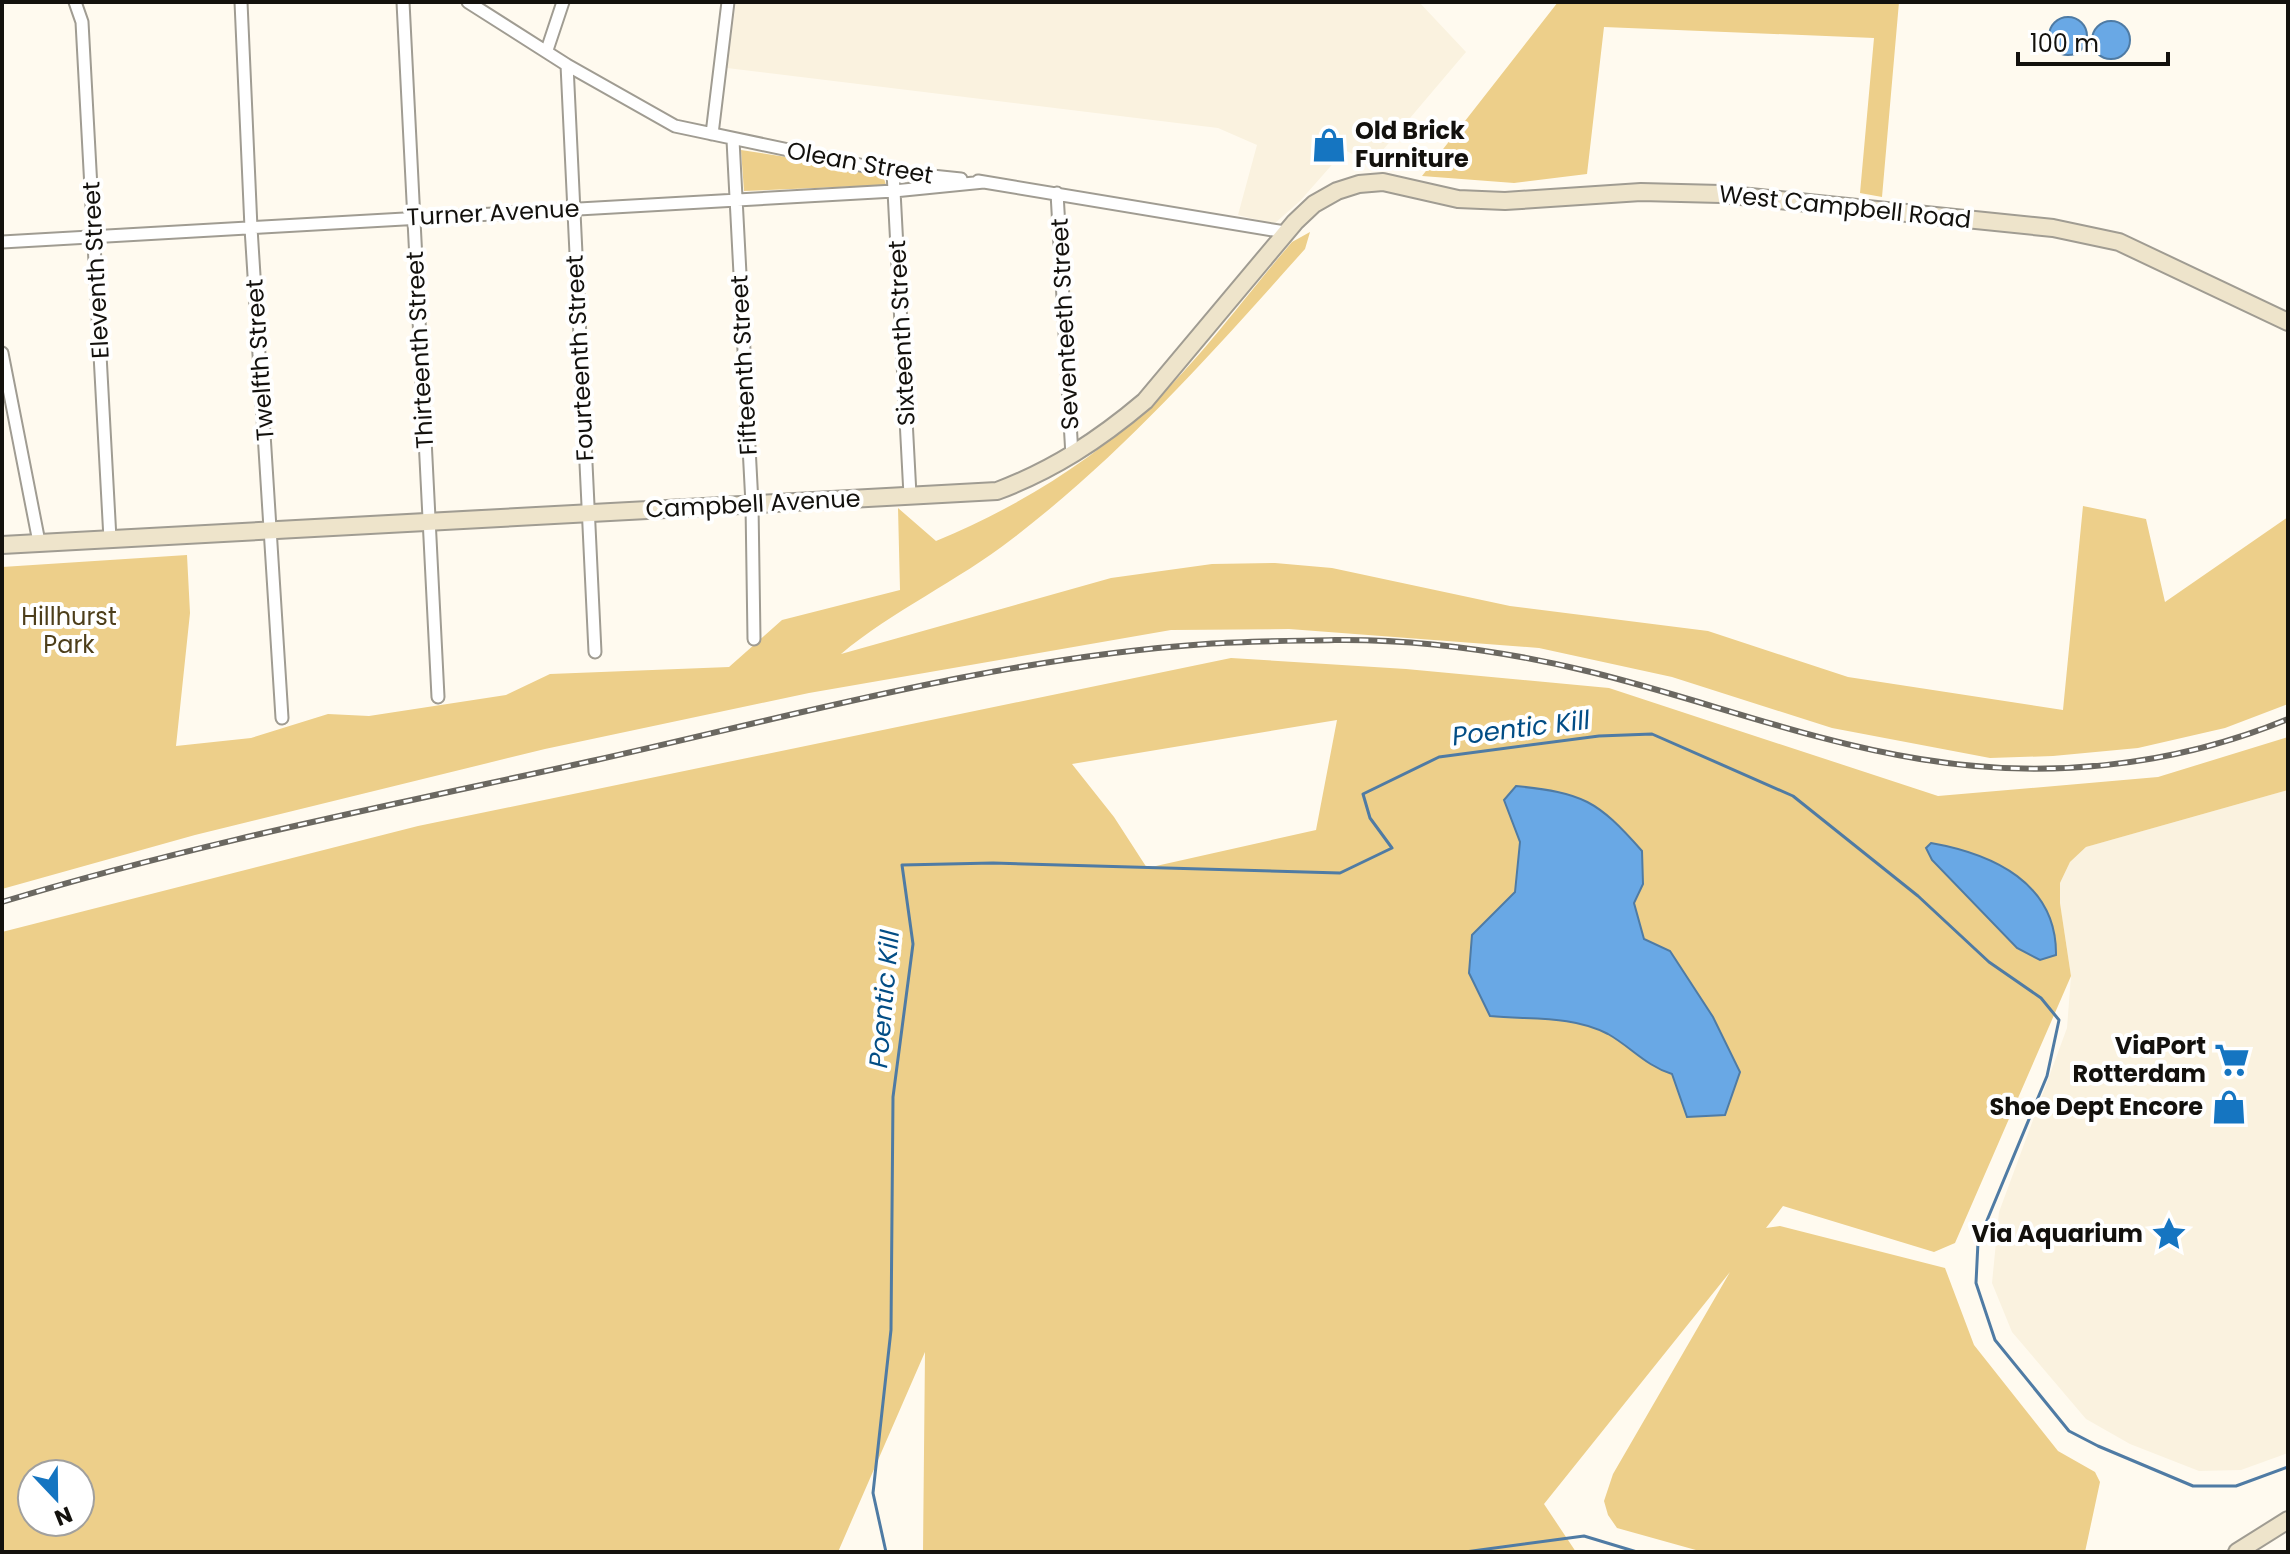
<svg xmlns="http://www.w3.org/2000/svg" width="2290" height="1554" font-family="Poppins,sans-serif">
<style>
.built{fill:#faf2df}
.green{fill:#edcf8a;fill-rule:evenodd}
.water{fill:#69a8e5;stroke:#4f7ba4;stroke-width:2}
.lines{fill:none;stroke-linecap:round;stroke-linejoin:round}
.stream{stroke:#4f7ba4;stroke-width:3}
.street-casing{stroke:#a09c92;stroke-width:15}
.secondary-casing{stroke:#a09c92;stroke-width:20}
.street{stroke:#fff;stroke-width:11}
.secondary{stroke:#eee4cb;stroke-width:16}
.rail-casing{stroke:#6b6861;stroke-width:6}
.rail{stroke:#fff;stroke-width:3;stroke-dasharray:9;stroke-linecap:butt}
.labels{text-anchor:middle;stroke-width:8;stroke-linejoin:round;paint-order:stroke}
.poi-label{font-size:24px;font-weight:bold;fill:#13110d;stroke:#fff;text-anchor:end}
.street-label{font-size:24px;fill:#13110d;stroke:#fff}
.park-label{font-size:24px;fill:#4d3e1a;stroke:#fff}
.water-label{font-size:26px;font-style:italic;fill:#024d85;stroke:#fff}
</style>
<rect width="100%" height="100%" fill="#fffaef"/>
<path class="built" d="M736,2h683l47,50 -95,112 -26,-14 -45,51 -26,23 -36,-9 19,-70 -39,-17 -491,-60z
M2288,790v663l-47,17 -42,1 -69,-27 -44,-25 -74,-87 -20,-49 7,-71 68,-184 4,-52 -11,-73v-20l10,-21 16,-15z"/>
<path class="green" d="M1558,2h341l-17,195 -22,-4 14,-155 -270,-11 -17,147 -73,9 -92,-7z
M741,150l141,22 4,13 -142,6z
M1310,232l-5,17c-92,103 -183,206 -293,290 -54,42 -120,72 -171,115l270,-76 101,-14 63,-1 57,5 178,38 198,25 140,46 215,33 20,-204 63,13 19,83 123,-85v187l-63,24 -87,20 -85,8 -63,2 -158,-30 -160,-51 -133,-29 -250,-19 -118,1 -362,63 -264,56 -350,86 -193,54v-322l185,-12 3,58 -14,133 75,-8 77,-24 41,2 137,-21 44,-21 179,-7 53,-47 118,-30 -2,-82 38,33c78,-32 155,-79 216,-137 48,-45 96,-111 140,-162z
M1231,658l175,11 203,19 329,108 220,-19 130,-40v53l-202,57 -16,15 -10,21v20l11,73 -116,267 -21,9 -151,-46 -17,22 14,-2 165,42 29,77 84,106 37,21 5,10 -15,70h-382l-86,-24 -9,-13 -4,-14 9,-27 117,-202 -186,232 32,48h-653l2,-200 -87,200h-836v-620l416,-106zM1337,720l-21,110 -169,38 -33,-51 -42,-53zM32,1474h48v48h-48z"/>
<path class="water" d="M2049 36a19 19 0 1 1 38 0a19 19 0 1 1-38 0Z
M2092 40a19 19 0 1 1 38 0a19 19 0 1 1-38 0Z
M1516,786c67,7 81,14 126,65l1,33 -9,19 10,36 26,12 43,66 27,55 -15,43 -38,2 -15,-43c-26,-8 -41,-27 -64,-40 -36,-19 -78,-14 -118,-18l-21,-43 3,-38 43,-43 5,-50 -16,-42z
M1931,843c62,11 126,40 125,112l-16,5 -23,-12 -85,-88 -6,-12z"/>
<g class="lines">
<path class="stream" d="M886,1552l-13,-59 18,-163 2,-233 20,-153 -11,-79 91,-2 347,10 52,-25 -22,-30 -7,-24 76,-37 160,-21 53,-2 141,62 125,100 71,66 52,36 18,22 -12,56 -69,166 -2,41 19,57 74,91 29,15 95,40h43l52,-19
M1465,1552l119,-16 53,16"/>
<g class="street-casing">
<path id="street" d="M75,2l7,20 28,517
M241,2l10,226 31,490
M403,2l35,695
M468,2l99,63 108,61 218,46 68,7
M547,50l16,-48
M567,65l28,587
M712,134l16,-132
M733,140l19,364 2,135
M893,172l17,323
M978,181l307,51
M1057,193l15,263
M2,242l892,-51 90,-9
M2,353l37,189"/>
</g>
<g class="secondary-casing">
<path id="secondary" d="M2,545l995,-54c56,-21 102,-51 148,-90l150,-179 19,-18 23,-13 22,-7 24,-2 75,17 47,2 136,-9 80,2 332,34 66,14 169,80
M2237,1552l51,-32"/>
</g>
<use href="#street" class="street"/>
<use href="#secondary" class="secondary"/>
<g class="rail-casing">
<path id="rail" d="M2,902c194,-59 395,-98 594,-142 200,-45 404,-102 610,-116 43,-3 86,-3 129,-4 85,-1 174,12 256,32 110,27 217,69 329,87 124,21 252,8 368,-40"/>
</g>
<use href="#rail" class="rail"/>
</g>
<defs>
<g id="shop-bare" transform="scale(2.76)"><path d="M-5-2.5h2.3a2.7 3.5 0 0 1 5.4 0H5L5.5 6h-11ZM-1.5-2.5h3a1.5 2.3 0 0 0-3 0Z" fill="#1575c1" stroke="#fff" stroke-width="2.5" paint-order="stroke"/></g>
<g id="supermarket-bare" transform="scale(2.76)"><path d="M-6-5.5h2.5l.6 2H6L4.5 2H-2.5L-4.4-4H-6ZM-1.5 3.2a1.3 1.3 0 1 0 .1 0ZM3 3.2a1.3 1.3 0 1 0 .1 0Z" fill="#1575c1" stroke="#fff" stroke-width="2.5" paint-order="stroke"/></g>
<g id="sight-bare" transform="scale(2.76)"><path d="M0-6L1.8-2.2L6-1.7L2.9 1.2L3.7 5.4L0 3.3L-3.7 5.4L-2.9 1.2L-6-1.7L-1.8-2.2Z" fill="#1575c1" stroke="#fff" stroke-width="2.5" paint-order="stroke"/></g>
</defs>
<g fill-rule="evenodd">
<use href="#shop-bare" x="1329" y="145"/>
<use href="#supermarket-bare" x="2232" y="1060"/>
<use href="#shop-bare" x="2229" y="1107"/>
<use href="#sight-bare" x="2169" y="1234"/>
</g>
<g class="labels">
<g class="poi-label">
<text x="1355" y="139" text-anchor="start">Old Brick<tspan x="1355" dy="28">Furniture</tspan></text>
<text x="2206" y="1054">ViaPort<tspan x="2206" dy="28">Rotterdam</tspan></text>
<text x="2203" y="1115">Shoe Dept Encore</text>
<text x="2143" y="1242">Via Aquarium</text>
</g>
<g class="street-label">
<text transform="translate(860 163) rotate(10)" y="8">Olean Street</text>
<text transform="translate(1845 207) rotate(6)" y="8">West Campbell Road</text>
<text transform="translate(493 213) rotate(-3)" y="8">Turner Avenue</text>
<text transform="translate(96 270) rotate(-93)" y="8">Eleventh Street</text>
<text transform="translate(1065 324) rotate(-93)" y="8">Seventeeth Street</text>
<text transform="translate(902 333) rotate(-93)" y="8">Sixteenth Street</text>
<text transform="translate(420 350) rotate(-93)" y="8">Thirteenth Street</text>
<text transform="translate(580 358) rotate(-93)" y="8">Fourteenth Street</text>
<text transform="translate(260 360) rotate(-94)" y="8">Twelfth Street</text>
<text transform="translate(744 365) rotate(-93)" y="8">Fifteenth Street</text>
<text transform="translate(753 504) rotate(-3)" y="8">Campbell Avenue</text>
</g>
<g class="park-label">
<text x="69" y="625">Hillhurst<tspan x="69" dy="28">Park</tspan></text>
</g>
<g class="water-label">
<text transform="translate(1521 728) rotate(-7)" y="9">Poentic Kill</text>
<text transform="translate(884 999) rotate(-85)" y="9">Poentic Kill</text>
</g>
</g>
<rect width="2290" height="1554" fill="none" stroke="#13110d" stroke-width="8"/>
<g transform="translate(56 1498) rotate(158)"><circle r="38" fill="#ffffff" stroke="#a1a09e" stroke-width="2"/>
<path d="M0-6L14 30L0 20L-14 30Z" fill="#1575c1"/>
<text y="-12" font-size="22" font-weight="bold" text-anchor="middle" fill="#13110d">N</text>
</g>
<path d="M2018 52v12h150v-12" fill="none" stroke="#13110d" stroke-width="4"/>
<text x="2030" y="52" font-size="24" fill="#13110d" stroke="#ffffff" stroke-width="6" paint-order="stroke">100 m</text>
</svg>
